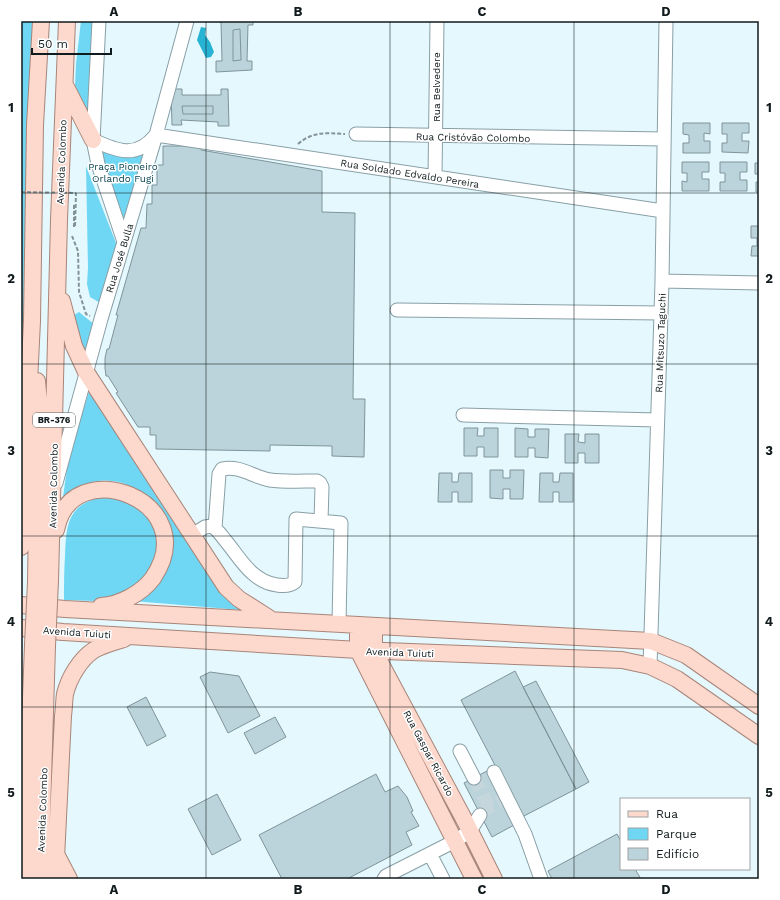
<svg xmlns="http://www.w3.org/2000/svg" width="780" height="900" font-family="'Work Sans',sans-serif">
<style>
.green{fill:#6fd7f3}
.water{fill:#27b3d4}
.building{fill:#bbd3da;stroke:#7e949b}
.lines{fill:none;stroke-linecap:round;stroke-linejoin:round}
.minor-tunnel{stroke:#c5d7dc;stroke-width:13;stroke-dasharray:13 6;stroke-linecap:butt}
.minor-casing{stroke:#899fa6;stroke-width:15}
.major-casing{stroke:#a88579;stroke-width:18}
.path{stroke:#859397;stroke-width:2;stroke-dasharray:4 2;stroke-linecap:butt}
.minor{stroke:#fff;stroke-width:13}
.major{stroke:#fcd8cd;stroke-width:16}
.major-bridge-casing{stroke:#a88579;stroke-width:18;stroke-linecap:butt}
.path-bridge{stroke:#859397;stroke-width:2;stroke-dasharray:4 2;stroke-linecap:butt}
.major-bridge{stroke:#fcd8cd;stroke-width:16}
.grid{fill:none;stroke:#111a1c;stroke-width:1;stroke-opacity:0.55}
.labels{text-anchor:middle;stroke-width:3;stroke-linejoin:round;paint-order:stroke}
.shield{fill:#fff;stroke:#585f60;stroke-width:1}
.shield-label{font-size:9px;font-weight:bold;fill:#111a1c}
.street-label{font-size:10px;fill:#111a1c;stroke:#fff}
.park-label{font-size:10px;fill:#094451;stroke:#fff}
.neatline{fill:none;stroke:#111a1c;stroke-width:1.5}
.grid-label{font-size:13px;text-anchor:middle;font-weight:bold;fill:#111a1c}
</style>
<rect width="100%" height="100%" fill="#e5f8fe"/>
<path class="green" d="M21,21h11v300h-11z
M81,21h13l-5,90 -5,2 -4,-3 -5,-24 1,-22z
M93,140l16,8 40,-5 -25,99z
M86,166l30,77 1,9 -15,52 -12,-7 -3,-13 1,-16z
M79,312l15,12 -8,28 -3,-2 -9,-35z
M91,386l137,211 13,13 -108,-9 24,-21 -1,-75c-28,-29 -61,-33 -93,-8l7,-50z
M108,496l15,2 25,18 8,18 2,18 -17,32 -32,16 -14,1 -31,-1c0,-15 0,-29 1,-44 1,-35 4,-54 43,-60z"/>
<path class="water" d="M201,27l5,1 -1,7 5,7 4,10 -3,5 -5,1 -9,-18z"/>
<path class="building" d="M215,21h38v4h-5l-1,36h5v9l-36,2v-11h6l-1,-39z
M240,29l1,31 -8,1v-31z
M171,89h11v6h39v-6h7l1,37h-11v-4l-37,-2 1,5h-10z
M182,106h31v8h-30z
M683,123h27v11l-6,-1v8h6v12h-27v-10h6v-8l-6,-1z
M722,123h27v10h-7v8h7l-1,12 -26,-1v-9h5v-9h-5z
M163,146h38v4l121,21v41l33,1 -2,186h12l-1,58 -32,-1v-10l-62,-1v6l-114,-2v-14h-6v-8h-12l-22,-34 2,-1 -10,-16h-2l-1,-8v-10l2,-9h2l9,-34h-2l25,-87h5l1,-24h5v-19h5v-20h6z
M682,162h27v10h-7v7h7v12h-27v-10l5,1v-9h-5z
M720,162h27v10h-7v8h7v11h-27v-9h5v-9h-5z
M755,163h4v11h-4z
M756,182h3v10h-3z
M751,226h8v30h-8l1,-10h5v-8h-6z
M464,428h14l-1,8h7v-8h14v29h-14v-10h-7v9h-13z
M515,428l13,1v8h7v-8h14l-1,29 -13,-1v-9h-7v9h-13z
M565,434h14l-1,8 7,1v-9h14v29h-14v-10h-7v10h-13z
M490,470h13v8h7v-8h14l-1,29h-13v-10h-7v10l-13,-1z
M439,473h13v9h6l1,-9h13v29h-14v-10h-6v10h-14z
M540,473h13v9h6l1,-9h13v29h-14v-10h-6v10h-14z
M515,671l61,118 -54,28 -61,-117z
M210,672l29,4 21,40 -32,17 -28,-56z
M536,681l53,101 -13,7 -53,-102z
M146,697l20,39 -19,10 -20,-39z
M275,717l11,20 -31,17 -11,-21z
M487,771l29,53 -24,13 -28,-54z
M376,774l9,18 13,-6 9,11 6,14 -2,1 8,14 -13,6 6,13 -65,34h-65l-23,-44z
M217,794l24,46 -29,15 -24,-46z
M617,834l4,7v28h14l6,10h-89l-4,-8z"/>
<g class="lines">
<path class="minor-tunnel" d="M474,778l15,29
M482,813l7,-6 14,-7"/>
<g class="minor-casing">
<path id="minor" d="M99,21l-6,119 5,24 26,78
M356,134l308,5
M156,135l507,76
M93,140c24,11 43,19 62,-4
M435,177l2,-156
M662,281l97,2
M397,310l264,3
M463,415l194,5
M56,483l45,-164 55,-184 31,-114
M215,528l4,-54 3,-5c18,-4 31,8 48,11 13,2 33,1 47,1l3,2 2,4 -1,34
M192,535l13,-8 7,-1c5,3 9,9 13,14 15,18 27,42 52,45 6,1 13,1 18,-3l1,-63 45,4 -2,101
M650,666l12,-385 4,-260
M460,751l14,27
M494,772l31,62 16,45
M430,854l13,25
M384,879l2,-3 69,-35 15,-10 10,-16"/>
</g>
<g class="major-casing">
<path id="major" d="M66,87l27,53
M62,301l12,45 12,26 140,215 13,12 30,19
M56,530c15,-80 149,-29 97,48 -11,15 -33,27 -52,28
M21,547l11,-226 3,-196 6,-104
M50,581l9,-361 8,-199
M36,582l3,-179 -2,-22
M21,605l44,4 586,32 35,14 73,51
M358,625v25l116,229
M374,626v25l91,170 29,58
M21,628l42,4 295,18 264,10 28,6 27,13 82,57
M56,854l13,25
M24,879l9,-234
M40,879l7,-233
M55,879l8,-163c1,-7 1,-15 2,-22 4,-16 15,-35 29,-44 9,-5 20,-8 30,-11"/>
</g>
<path class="path" d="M298,144c15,-13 28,-11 47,-10
M74,205v22h1l1,-34
M72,236l6,15 1,41 7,22 4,2"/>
<use href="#minor" class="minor"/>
<use href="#major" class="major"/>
<g class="major-bridge-casing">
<path id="major-bridge" d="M33,645l3,-63
M47,646l3,-65"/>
</g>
<path class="path-bridge" d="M21,192l55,1"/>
<use href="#major-bridge" class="major-bridge"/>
</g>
<path class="grid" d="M206,21v858M390,21v858M574,21v858M21,193h738M21,364h738M21,536h738M21,707h738"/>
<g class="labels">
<rect class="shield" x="33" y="413" width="42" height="14" rx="3"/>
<g class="shield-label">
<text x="54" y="423">BR-376</text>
</g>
<g class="street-label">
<text transform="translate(436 87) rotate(-90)" y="4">Rua Belvedere</text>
<text transform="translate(473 137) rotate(1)" y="4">Rua Cristóvão Colombo</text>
<text transform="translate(61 162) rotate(-88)" y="4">Avenida Colombo</text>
<text transform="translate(410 173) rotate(9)" y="4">Rua Soldado Edvaldo Pereira</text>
<text transform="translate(119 258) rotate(-73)" y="4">Rua José Bulla</text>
<text transform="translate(660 343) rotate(-88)" y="4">Rua Mitsuzo Taguchi</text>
<text transform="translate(53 486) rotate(-89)" y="4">Avenida Colombo</text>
<text transform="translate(77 632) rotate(4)" y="4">Avenida Tuiuti</text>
<text transform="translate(400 652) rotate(2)" y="4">Avenida Tuiuti</text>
<text transform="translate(429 753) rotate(62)" y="4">Rua Gaspar Ricardo</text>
<text transform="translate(42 810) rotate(-88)" y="4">Avenida Colombo</text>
</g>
<g class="park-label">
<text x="123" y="170">Praça Pioneiro<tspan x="123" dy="12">Orlando Fugi</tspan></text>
</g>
</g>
<rect width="780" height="900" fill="none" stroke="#ffffff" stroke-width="44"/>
<rect x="620" y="798" width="130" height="72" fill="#ffffff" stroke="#a0a3a4"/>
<rect x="628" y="811" width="20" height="6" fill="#fcd8cd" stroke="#a0a3a4"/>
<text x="656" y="818" font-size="12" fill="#111a1c">Rua</text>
<rect x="628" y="828" width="20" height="12" fill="#6fd7f3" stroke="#a0a3a4"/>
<text x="656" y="838" font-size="12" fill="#111a1c">Parque</text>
<rect x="628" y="848" width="20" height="12" fill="#bbd3da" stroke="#a0a3a4"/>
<text x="656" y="858" font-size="12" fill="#111a1c">Edifício</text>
<path d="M32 48v6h79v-6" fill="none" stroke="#111a1c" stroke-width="2"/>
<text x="38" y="48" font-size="12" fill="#111a1c" stroke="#ffffff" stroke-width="3" paint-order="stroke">50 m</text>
<rect x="22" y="22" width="736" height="856" class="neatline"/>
<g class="grid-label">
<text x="114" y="16">A</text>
<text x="298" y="16">B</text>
<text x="482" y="16">C</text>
<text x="666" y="16">D</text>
<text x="11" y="112">1</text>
<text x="769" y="112">1</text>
<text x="11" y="283">2</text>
<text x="769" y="283">2</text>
<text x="11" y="455">3</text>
<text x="769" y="455">3</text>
<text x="11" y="626">4</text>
<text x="769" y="626">4</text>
<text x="11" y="797">5</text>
<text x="769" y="797">5</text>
<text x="114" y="894">A</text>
<text x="298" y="894">B</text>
<text x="482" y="894">C</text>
<text x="666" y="894">D</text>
</g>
</svg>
